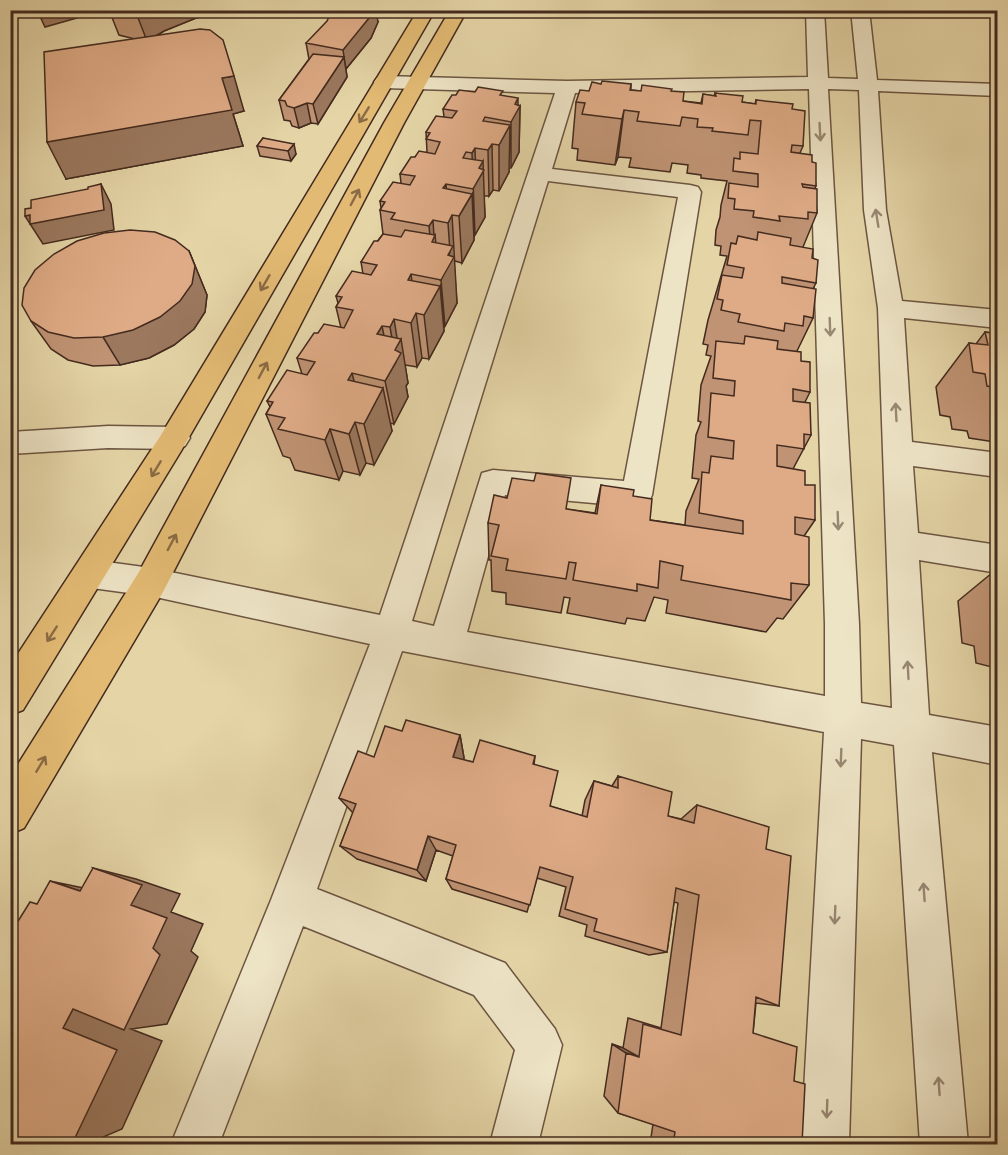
<svg xmlns="http://www.w3.org/2000/svg" width="1008" height="1155" font-family="Cardo,serif">
<style>
.lines{fill:none;stroke-linecap:round;stroke-linejoin:round}
.minor-casing{stroke:#6c5541;stroke-width:3}
.major-casing{stroke:#442b1f;stroke-width:3}
.minor{fill:#ede3c5;fill-rule:evenodd}
.major{fill:#e2ba73;fill-rule:evenodd}
.wall{fill:#bf9373;stroke:#442b1f;stroke-width:1.5}
.shaded-wall{fill:#9b785e;stroke:#442b1f;stroke-width:1.5}
.building{fill:#deab86;stroke:#442b1f;stroke-width:1.5}
.oneway{stroke:#8b6b45}
.oneway2{stroke:#988772}
</style>
<rect width="100%" height="100%" fill="#e4d4a6"/>
<filter id="stains"><feTurbulence type="fractalNoise" baseFrequency=".00333" numOctaves="4"/><feColorMatrix values="0 0 0 0 .2 0 0 0 0 .09 0 0 0 0 .02 0 0 0 .5 -.17"/></filter>
<radialGradient id="worn" r=".72"><stop offset=".6" stop-color="#630" stop-opacity="0"/><stop offset="1" stop-color="#630" stop-opacity=".3"/></radialGradient>
<g class="lines">
<g class="minor-casing">
<path id="minor" d="M806,10h18l4,68 30,1 -7,-69h18l8,70 121,4v12l-120,-5 8,119 16,91 96,9v18l-94,-10 8,124 86,11v24l-85,-11 5,67 80,12v28l-79,-13 10,155 69,12v38l-66,-13 36,392h-48l-26,-399 -33,-6 -12,405h-48l23,-412 -422,-81 -85,238 188,74 50,66 7,16 -24,99h-48l25,-94 -41,-55 -171,-69 -84,218h-48l100,-244 99,-256 -219,-48 -59,-8 -12,-4 -4,-10 4,-10 12,-4 59,8 229,47 175,-522 -171,-5 -7,-2 -3,-4 3,-4 7,-2 183,5 241,-4zM809,89l16,535v72l-358,-64 38,-137 132,12 11,-3 4,-9 49,-303 -3,-5 -8,-2 -138,-16 23,-76zM828,89l31,1 5,120 14,98 14,400 -31,-5 -2,-79zM548,181l130,16 -54,284 -131,-11 -11,3 -48,153 -22,-5z
M108,426l67,1 10,3 5,8 -5,8 -10,3 -67,-1 -98,6v-22z"/>
</g>
<g class="major-casing">
<path id="major" d="M418,10h17l-254,441 -158,259 -13,5v-49l151,-231z
M450,10h17l-63,113 -241,469 -139,236 -14,6v-57l129,-205 245,-449z"/>
</g>
<use href="#minor" class="minor"/>
<use href="#major" class="major"/>
</g>
<path class="wall" d="M109,10h131l-10,1 -34,7 -32,13 -8,5 88,75 -11,3 10,32 -177,33 69,-140 -16,-4z
M378,22l-7,16 -25,31 1,8 -29,47 -7,-1 -12,5 -7,-2 -2,-5 -6,-1 -5,-20 30,-41 -3,-16z
M601,84h30v6l10,1h30l12,10 18,2 2,-9 11,2 1,-3 27,9 13,2 1,-4 36,9 11,37 -3,7 12,9 4,24 -1,2 2,25 -14,34 9,11 4,25 -3,6v29l-16,33 4,10 9,31 -5,10 6,33 -18,34 12,16 10,35 -11,16 5,49 -26,34 -6,-1 -11,14 -100,-19 2,-13 -14,-3 -9,24 -18,-3 -2,6 -58,-11 3,-15 -6,-1 -3,16 -55,-9v-11l-14,-2 -1,-31h-2l-1,-37 79,-14 28,4 6,-28 32,11 17,24 35,5 1,-14 13,-32 -7,-1 4,-43 5,-13 -3,-1 3,-36 10,-29 -5,-1 2,-10 -5,-1 5,-24 19,-64 -7,-1 1,-9 -6,-1 1,-15 4,-13 1,-12 6,-24 -26,-3v-3l-14,-2 1,-8 -16,-2 -2,9 -41,-5 2,-9 -13,-1 -3,8 -38,-5 1,-11 -6,-1 4,-46 13,-11z
M503,96l17,10 -1,46 -8,16h-2v4l-10,19 -6,-1 -4,6h-5l1,21 -10,18h-1v5l-12,23 -7,-2 -1,2 3,40 -12,23 -2,-1 1,6 -15,28 -7,-1 -5,9 -12,-2 3,18 -2,3 2,11 -14,27 -4,-1 2,8 -18,34 -8,-2 -6,12 -17,-4 -4,9 -44,-10 -5,-12 -7,-2 -17,-42 4,-7 -3,-6 35,-27 -5,-16 21,-25 23,-5 -5,-21 2,-4 -2,-7 27,-22 -2,-12 22,-28 -3,-24 1,-2 -1,-7 21,-18 -1,-9 15,-17 12,-5 -1,-20 18,-15 -1,-8z
M263,138l33,16 -5,7 -31,-5 -3,-10z
M189,251l18,44 -2,17 -11,17 -20,16 -25,13 -29,7 -27,1 -25,-6 -17,-11 -20,-28z
M985,332l13,2v105l-3,3 -26,-4 -2,-7 -15,-2 -2,-12 -10,-2 -4,-28 33,-44 7,1z
M998,568v110l-2,-10 -20,-5 -2,-17 -12,-3 -4,-42z
M402,731l58,4 4,23 -1,2 10,2 62,-6 -1,9 16,41 32,10 3,-16 9,-19 18,5 6,-10 50,40 13,3 16,-14 69,44 13,157 -23,-3 -3,30 41,47 8,64h-152l3,-20 -35,-11 -14,-17 8,-52 11,4 5,-30 33,10 17,-125 -4,-1 -7,50 -18,3 -64,-19 2,-11 -28,-9 7,-29 -29,-9 -10,34 -75,-23 -6,-10 7,-23 -17,-6 -10,31 -69,-22 -17,-13 13,-33 -14,-15 35,-41z"/>
<path class="shaded-wall" d="M37,10h68l-60,17z
M135,10h94l1,1 -34,7 -32,13 -17,10z
M372,10h4l2,12 -7,16 -25,31 -3,-19z
M344,57l3,20 -29,47 -5,-20z
M234,76l10,35 -11,3 10,32 -177,33 -19,-37 175,-64z
M518,98v11l2,-3 -1,46 -8,16v-46l4,-18z
M307,103l4,20 -12,5 -5,-20z
M624,110l-6,47 -3,8 7,-46z
M510,125l-1,47 -10,19v-46z
M294,144l2,10 -5,7 -3,-10z
M492,144l1,46 -4,6 -1,-46z
M475,148l1,35 3,-15 4,-7 2,56 -10,18 -3,-82z
M101,184l10,20 3,26 -71,14 -18,-28z
M446,184l3,37 3,-6 5,88 -12,23 -4,-46 9,-28 -2,-29 -5,-35z
M472,194l2,46 -12,23 -3,-47z
M433,220l1,17 1,-2 5,45 -7,-8 -4,-46z
M189,251l18,44 -2,17 -11,17 -20,16 -25,13 -29,7 -17,-28z
M411,274l11,84 -5,9 -6,-44 -3,-43z
M440,286l4,45 -15,28 -5,-44z
M394,319l4,25 3,-5 7,44 -2,3 2,11 -14,27 -9,-43 11,-19 -6,-35z
M382,326l9,44 -14,-36z
M352,373l11,44 -3,6 -12,-43z
M383,388l9,43 -18,34 -10,-41z
M355,422l11,41 -6,12 -11,-41z
M330,429l13,42 -4,9 -14,-40z
M460,735l4,23 -6,20 -5,-21z
M428,836l8,14 -10,31 -9,-11z
M93,868l43,11 44,15 -9,18 32,12 -12,27 7,6 -31,67 -36,5 31,12 -40,88 -19,8 -4,7h-42l6,-116 10,-19 80,-61 -22,-43z
M50,881l48,10h-18z
M612,1044l11,4 16,9 -13,-4z"/>
<path class="building" d="M332,10h40l-3,8 -26,32 -37,-7 21,-22z
M200,29l10,1 13,10 11,36 -12,2 10,32 -185,32 -3,-90z
M313,54l31,3 -31,47 -6,-1 -13,5 -7,-2 -2,-5 -6,-1z
M602,81l29,3 -1,6 11,1 1,-6 30,4 -1,2 13,1 -1,9 19,3 1,-10 13,2 -1,-3 28,3 -1,6 14,2v-4l37,4 -1,5 13,2 -2,35 -11,-1 -1,7 21,3v7l4,1v23l-14,-2 1,3 14,2v24l-9,-1v7l-29,-3 1,5 -27,-4 1,-6 -20,-2 1,-10 -7,-1 1,-15 29,4v-13l-25,-3 1,-13 6,1v-7l18,2 3,-33 -11,-1 -2,15 -36,-4 1,-3 -16,-1 1,-8 -16,-2 -2,9 -43,-5 2,-9 -15,-2 -2,9 -40,-5 3,-11 -9,-1 4,-12 9,1 3,-9 9,2z
M478,87l25,4 -3,4 18,3 -3,6 5,2 -9,16 -26,-5 -2,4 27,4 -11,20 -7,-1 -4,6 -13,-2 -3,5 -6,-1 -3,6 20,3 -4,7 5,2 -11,19 -27,-5 -3,4 29,6 -13,22 -7,-1 -4,8 -15,-3 -4,6 -38,-7 4,-6 -15,-3 5,-8 -5,-1 13,-19 17,3 5,-9 -15,-2 11,-17h4l4,-6 16,3 5,-12 -14,-3 4,-6 -4,-1 10,-16 16,2 5,-7 -14,-2 9,-14h4l3,-5 16,2z
M263,138l31,6 -6,7 -31,-5z
M101,184l3,26 -74,14v-9l-5,1v-7l6,-1v-8l57,-11v-2z
M130,230l25,2 20,8 14,11 6,15 -3,18 -12,17 -20,16 -27,13 -30,7 -29,1 -26,-6 -17,-11 -9,-16 2,-17 11,-18 19,-16 23,-13 27,-8z
M405,230l30,5 -3,7 21,4 -5,9 6,2 -13,23 -30,-6 -3,6 32,6 -16,29 -8,-2 -5,10 -17,-4 -4,8 -8,-1 -5,8 24,5 -6,11 6,3 -16,28 -33,-8 -4,7 35,8 -19,36 -9,-2 -6,12 -19,-5 -5,11 -47,-11 7,-11 -19,-4 7,-12 -6,-1 20,-31 20,5 8,-13 -18,-4 17,-25h4l6,-9 20,4 9,-18 -17,-3 6,-10 -6,-1 16,-25 19,4 6,-10 -16,-3 13,-21h4l5,-7 18,3z
M758,232l33,6 -1,7 23,4 -1,9 6,2 -2,23 -34,-6v6l34,6 -3,29 -9,-2 -1,10 -18,-3 -1,8 -46,-9 2,-8 -19,-4 2,-10 -6,-1 5,-24 20,3 2,-10 -17,-3 4,-22 5,1 2,-8 19,4z
M985,332l13,2v54l-11,-2 -2,-12 -12,-2 -4,-29 19,2z
M745,336l33,5 -1,8 24,3v9l9,1v30l-17,-3v12l17,2 1,32 -7,-1v15l-27,-4v21l28,5v14h10v35l-20,-3v17l14,3v48l-18,-2v17l-110,-20 2,-14 -23,-5 -2,27 -21,-4v7l-64,-11 3,-17 -7,-1 -3,17 -60,-9 2,-11 -17,-3 8,-31 -11,-2 6,-28 13,3 5,-20 22,3 2,-8 35,5 -5,31 31,5 4,-29 33,5 -1,6 19,3 -2,21 93,14v-13l-44,-8 3,-41 7,1 2,-17 22,3 1,-18 -26,-4 3,-44 23,3 1,-15 -22,-3 3,-37 28,3z
M406,720l54,15 -7,22 20,5 7,-22 55,16 -2,8 25,7 -8,35 37,11 7,-36 24,7v-12l54,16 -4,24 26,7 3,-18 72,22 -3,22 25,7 -12,150 -23,-9 -3,36 44,14 -3,34 11,3 -3,60h-129l2,-12 -57,-19 8,-60 13,4 4,-33 38,11 18,-140 -23,-7 -9,64 -73,-21 3,-12 -32,-10 8,-32 -33,-10 -10,38 -84,-26 10,-34 -28,-9 -11,34 -77,-24 16,-42 -17,-6 19,-47 16,6 11,-31 17,5z
M93,868l49,17 -11,20 36,13 -14,30 7,7 -36,75 -51,-21 -10,19 54,22 -45,94h-62v-153l7,-12 -7,-2v-43l20,-32 7,2 13,-23 30,10z"/>
<defs><path id="oneway-shaft" d="M-6 0H5M1.5-3L5.5 0L1.5 3" fill="none" stroke-width="1.6" stroke-linecap="round" stroke-linejoin="round" transform="scale(1.5)"/></defs>
<g class="oneway">
<use href="#oneway-shaft" transform="translate(364 115) rotate(122)"/>
<use href="#oneway-shaft" transform="translate(355 197) rotate(-62)"/>
<use href="#oneway-shaft" transform="translate(265 283) rotate(120)"/>
<use href="#oneway-shaft" transform="translate(263 370) rotate(-62)"/>
<use href="#oneway-shaft" transform="translate(156 469) rotate(121)"/>
<use href="#oneway-shaft" transform="translate(172 542) rotate(-62)"/>
<use href="#oneway-shaft" transform="translate(52 634) rotate(123)"/>
<use href="#oneway-shaft" transform="translate(41 764) rotate(-59)"/>
</g>
<g class="oneway2">
<use href="#oneway-shaft" transform="translate(820 132) rotate(87)"/>
<use href="#oneway-shaft" transform="translate(877 218) rotate(-99)"/>
<use href="#oneway-shaft" transform="translate(830 327) rotate(88)"/>
<use href="#oneway-shaft" transform="translate(896 412) rotate(-93)"/>
<use href="#oneway-shaft" transform="translate(838 521) rotate(88)"/>
<use href="#oneway-shaft" transform="translate(908 670) rotate(-93)"/>
<use href="#oneway-shaft" transform="translate(841 758) rotate(92)"/>
<use href="#oneway-shaft" transform="translate(924 892) rotate(-94)"/>
<use href="#oneway-shaft" transform="translate(835 915) rotate(92)"/>
<use href="#oneway-shaft" transform="translate(939 1086) rotate(-94)"/>
<use href="#oneway-shaft" transform="translate(827 1109) rotate(92)"/>
</g>
<rect width="1008" height="1155" fill="none" stroke="#e4d4a6" stroke-width="36"/>
<rect x="12" y="12" width="984" height="1131" fill="none" stroke="#442b1f" stroke-width="3"/>
<rect x="18" y="18" width="972" height="1119" fill="none" stroke="#442b1f" stroke-width="1.5"/>
<rect width="100%" height="100%" filter="url(#stains)"/>
<rect width="100%" height="100%" fill="url(#worn)"/>
</svg>
